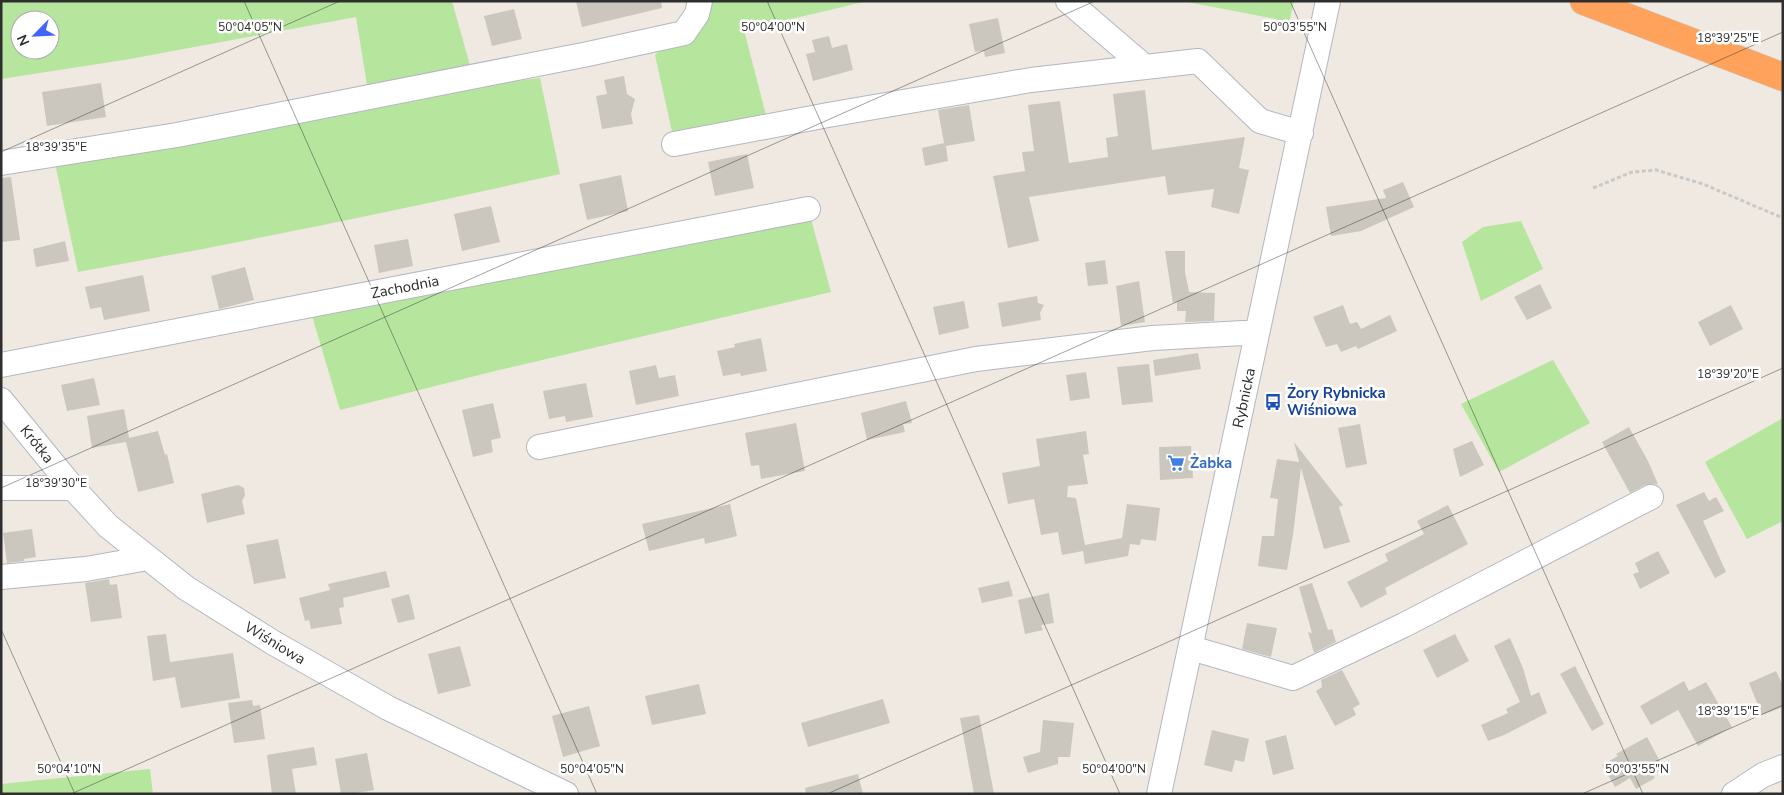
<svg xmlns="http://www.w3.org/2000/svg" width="1784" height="795" font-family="'Nunito Sans',sans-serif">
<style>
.green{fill:#b6e59e;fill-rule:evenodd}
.building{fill:#cbc7bf}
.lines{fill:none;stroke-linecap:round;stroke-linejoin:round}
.minor-casing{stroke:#b4b7c1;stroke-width:26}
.highway-casing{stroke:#c9c9c9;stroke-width:29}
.path{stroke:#c9c9c9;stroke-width:3;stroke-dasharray:4 2.5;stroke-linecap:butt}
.minor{stroke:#fff;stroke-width:24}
.highway{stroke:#ffa35c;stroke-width:28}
.ticks{fill:none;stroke:#2e2e2e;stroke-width:1;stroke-opacity:0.45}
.labels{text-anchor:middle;stroke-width:5;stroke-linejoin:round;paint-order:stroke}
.street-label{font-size:15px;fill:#2e2e2e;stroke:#fff}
.transit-label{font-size:15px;font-weight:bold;fill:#164399;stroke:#fff;text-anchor:start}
.shop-label{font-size:15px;font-weight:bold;fill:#366cbe;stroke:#fff;text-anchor:start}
.ticks-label{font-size:12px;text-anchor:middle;fill:#2e2e2e;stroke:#fff;stroke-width:5;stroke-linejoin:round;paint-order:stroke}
</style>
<rect width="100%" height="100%" fill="#efe9e1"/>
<path class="green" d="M1,1h451l19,68 -104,16 -11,-68 -226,42 -129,20zM20,20h30v30h-30z
M709,1h159l-124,29 24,93 -95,13 -18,-81z
M1182,1h112l-6,26 -12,-8z
M540,78l20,96c-160,36 -320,69 -482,98l-23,-109 397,-74z
M811,219l20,73 -336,79 -155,39 -28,-94z
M1521,221l22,48 -62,32 -19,-59 21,-15z
M1553,360l37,63 -91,49 -38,-68z
M1783,418v103l-36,18 -42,-77z
M150,769l3,25h-152v-10z"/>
<path class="building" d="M576,1h85l1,7 -80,19z
M514,9l8,30 -30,7 -8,-30z
M998,18l7,35 -20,4 -1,-6 -9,1 -6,-28z
M829,36l3,12 15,-4 6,26 -40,11 -7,-27 9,-2 -3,-12z
M624,76l3,18 8,5 -4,15 2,10 -31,5 -6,-33 11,-2 -3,-14z
M101,83l5,34 -59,9 -5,-34z
M1145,90l7,60 93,-13 -6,31 10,2 -10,44 -28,-7 3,-18 -46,6 -3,-19 -136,21 10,44 -31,7 -15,-72 32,-5 -3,-19 12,-1 -6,-46 32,-4 9,62 39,-6 -2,-19 12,-2 -5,-42z
M969,105l6,36 -29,5 2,15 -23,5 -3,-18 22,-5 -6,-33z
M747,154l7,34 -39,8 -7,-34z
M621,175l7,36 -41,9 -8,-36z
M11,177l9,63 -19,2v-64z
M1403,182l11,25 -53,24 -30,5 -5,-29 60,-9 -3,-8z
M491,206l9,36 -38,9 -8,-37z
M408,239l5,27 -34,7 -5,-28z
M65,241l4,20 -33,6 -3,-18z
M1165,251h20v21l4,20 26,1 -1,28 -29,1 1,-11h-9v-9l-4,1z
M1105,260l3,24 -20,2 -3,-23z
M245,267l9,33 -35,9 -8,-33z
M143,275l7,36 -46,9 -3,-13 -11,2 -5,-22z
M1139,281l6,41 -24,4 -5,-40z
M1540,284l12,24 -25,12 -13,-23z
M1037,296l1,7 6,2 -4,8 1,7 -39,7 -4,-24z
M964,301l5,27 -30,7 -6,-28z
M1343,305l7,19 7,-2 4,7 29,-14 7,16 -39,18 -2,-3 -15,6 -4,-8 -11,3 -13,-30z
M1731,305l12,24 -33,17 -12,-24z
M761,338l6,33 -26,5 -1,-3 -17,3 -6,-25 18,-4 -1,-3z
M1198,353l3,16 -46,7 -2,-16z
M1149,364l4,38 -31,3 -5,-38z
M656,365l3,13 16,-3 4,21 -43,9 -7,-34z
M1086,372l4,26 -20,3 -4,-26z
M94,378l6,27 -33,6 -6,-26z
M586,383l7,34 -27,5 -1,-6 -16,3 -6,-28z
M906,401l6,22 -9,1 2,8 -38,8 -6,-27z
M493,403l8,35 -10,2 2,12 -20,5 -11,-47z
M124,409l5,29 29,-7 7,24 2,-1 7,29 -36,9 -12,-50 -34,6 -5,-32z
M796,423l9,48 -44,8 -2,-14 -8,1 -6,-33z
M1360,424l7,40 -21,4 -8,-40z
M1629,427l19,34 10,23 -13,1 -15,8 -28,-51z
M1086,431l3,23 -6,1 5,29 -20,2 -1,11 9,1 9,47 37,-7 5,-34 33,4 -4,33 -15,-2 -1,6 -10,-1 -2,12 -43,8 -2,-13 -21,4 -4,-23 -17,3 -7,-36 -26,5 -6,-31 38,-7 -4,-27z
M1472,441l12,24 -24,12 -7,-28z
M1294,442l49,63 -4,2 11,35 -26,7 -23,-81 -8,67 -6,35 -29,-4 4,-30h12l4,-37 -8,-1 7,-39 22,3z
M1191,446l2,32 -33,2 -1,-33z
M238,485l6,3 1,7 -3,6 3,13 -38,9 -6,-29z
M1704,492l5,9 7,-4 8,14 -21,10 23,51 -11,6 -39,-73z
M730,504l7,32 -32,8 -1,-6 -55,13 -7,-27z
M1448,505l20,39 -83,44 2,6 -26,14 -14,-26 41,-21 -3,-7 39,-20 -7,-13z
M32,529l4,28 -12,2v2l-17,2 -4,-30z
M278,539l8,39 -32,6 -8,-39z
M1658,551l12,22 -30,16 -7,-15 6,-2 -4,-9z
M386,571l4,16 -47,11 1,9 -5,1 3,16 -31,5 -2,-9 -4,1 -6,-23 31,-8 -2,-6z
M109,579l1,6 7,-1 5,34 -31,4 -6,-39z
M1009,581l4,15 -31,7 -4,-15z
M1312,583l16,47 4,-1 4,13 -22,11 -6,-21 4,1 -13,-46z
M1049,593l5,30 -13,2 2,5 -18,4 -7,-34z
M409,594l6,25 -17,4 -7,-24z
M1247,623l30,5 -6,29 -29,-8z
M166,634l4,28 63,-9 7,45 -59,10 -6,-31 -22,4 -6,-45z
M1455,634l14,27 -32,17 -14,-28z
M1510,638l13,30 8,28 8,-4 8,21 -43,22 -16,6 -7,-16 27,-12 -2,-4 14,-7 -26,-56z
M460,646l11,40 -33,8 -10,-40z
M1575,666l29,58 -12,7 -32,-57z
M1342,670l18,34 -7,4 3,7 -21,11 -19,-35 6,-4 -1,-7z
M1776,671l7,15v21l-21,8 -13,-32z
M1684,681l5,10 17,-9 26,45 -34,19 -20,-36 -27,15 -11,-19z
M699,684l7,30 -54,11 -7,-29z
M883,699l7,24 -82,24 -7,-24z
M252,700l1,6 7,-1 5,34 -31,4 -6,-40z
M589,706l11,40 -37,11 -11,-41z
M979,715l15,79h-20l-14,-76z
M1043,720l31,3 -4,34h-12v7l-30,9 -5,-16 17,-5z
M1212,730l37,9 -5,23 -9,-2 -3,12 -28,-7z
M1286,735l8,34 -21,6 -8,-34z
M1647,737l17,32 -11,6 2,3 -19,11 -6,-11 -15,9 -13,-22 16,-9 -2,-2z
M314,747l3,18 -25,4 4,25h-24l-5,-39z
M367,753l7,37 -23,4h-10l-6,-35z
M858,774l5,20h-57l-1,-6z"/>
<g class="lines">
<g class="minor-casing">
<path id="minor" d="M1068,1l77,66
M674,144l154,-29 203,-35 167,-19 62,60 41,12
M1,163l176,-28 411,-81 96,-21 13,-19 3,-13
M1,365l807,-156
M1,400l72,88
M539,447l437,-88 177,-21 90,-5 14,1
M1,488h72l35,38 78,62 86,54 116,66 178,86
M1,577l85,-8 62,-11
M1191,648l102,30 111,-53 247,-128
M1159,794l169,-793
M1734,794l29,-19 20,-8"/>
</g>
<g class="highway-casing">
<path id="highway" d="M1584,1l199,76"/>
</g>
<path class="path" d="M1593,188l39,-16 24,-2 47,14 80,34"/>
<use href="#minor" class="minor"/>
<use href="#highway" class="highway"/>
</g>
<path class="ticks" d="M244,1l353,793M767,1l353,793M1290,1l353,793M1,152l339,-151M1,488l1094,-487M1,629l74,165M71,794l1712,-762M827,794l956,-426M1582,794l201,-89"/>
<defs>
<g id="bus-bare" transform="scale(1.35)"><path d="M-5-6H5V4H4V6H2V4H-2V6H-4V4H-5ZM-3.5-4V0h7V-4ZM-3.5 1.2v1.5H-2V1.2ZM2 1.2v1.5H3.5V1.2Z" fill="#1a4fb4" stroke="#fff" stroke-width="2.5" paint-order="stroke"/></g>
<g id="supermarket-bare" transform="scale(1.35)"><path d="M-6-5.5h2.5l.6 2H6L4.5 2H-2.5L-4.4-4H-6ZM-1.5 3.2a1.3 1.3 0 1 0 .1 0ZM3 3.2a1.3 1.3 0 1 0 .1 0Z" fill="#3f7fe0" stroke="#fff" stroke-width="2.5" paint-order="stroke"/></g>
</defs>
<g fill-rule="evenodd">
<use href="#bus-bare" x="1273" y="402"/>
<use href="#supermarket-bare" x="1176" y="463"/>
</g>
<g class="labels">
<g class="street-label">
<text transform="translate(405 287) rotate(-11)" y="5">Zachodnia</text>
<text transform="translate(1244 398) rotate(-78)" y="5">Rybnicka</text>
<text transform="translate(37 444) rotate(51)" y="5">Krótka</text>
<text transform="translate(275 643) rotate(31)" y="5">Wiśniowa</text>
</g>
<g class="transit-label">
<text x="1287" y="398">Żory Rybnicka<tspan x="1287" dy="17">Wiśniowa</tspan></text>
</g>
<g class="shop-label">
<text x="1190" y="468">Żabka</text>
</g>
</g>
<g class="ticks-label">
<text x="250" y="31">50°04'05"N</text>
<text x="773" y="31">50°04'00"N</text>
<text x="1295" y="31">50°03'55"N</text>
<text x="1728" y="42">18°39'25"E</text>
<text x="56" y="151">18°39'35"E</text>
<text x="1728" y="378">18°39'20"E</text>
<text x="56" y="487">18°39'30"E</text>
<text x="1728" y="715">18°39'15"E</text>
<text x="69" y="773">50°04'10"N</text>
<text x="592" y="773">50°04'05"N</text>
<text x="1114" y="773">50°04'00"N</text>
<text x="1637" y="773">50°03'55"N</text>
</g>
<rect width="1784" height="795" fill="none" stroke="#2e2e2e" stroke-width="5"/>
<g transform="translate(35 35) rotate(246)"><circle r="24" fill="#ffffff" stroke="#ababab"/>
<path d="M0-4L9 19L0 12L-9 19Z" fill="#4264fb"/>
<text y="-8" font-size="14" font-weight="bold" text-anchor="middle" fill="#2e2e2e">N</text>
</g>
</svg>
